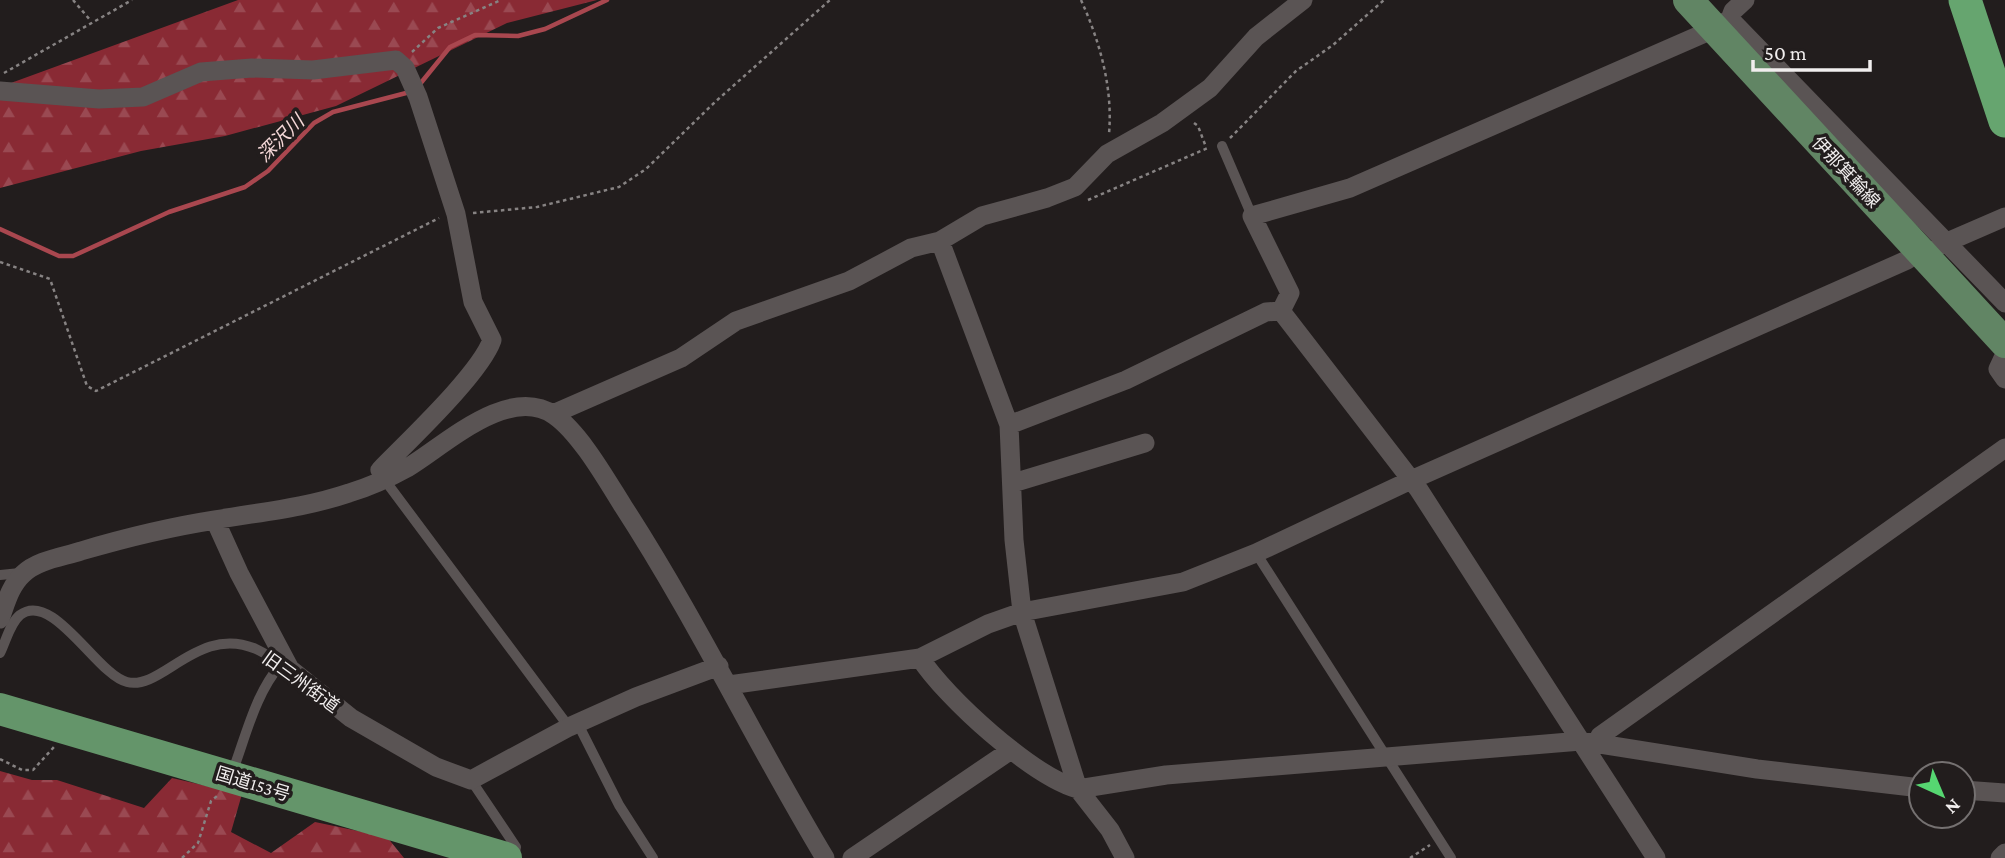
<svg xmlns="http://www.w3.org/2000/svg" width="2005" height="858" font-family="'Crimson Pro','Noto Sans JP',serif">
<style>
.forest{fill:url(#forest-firs)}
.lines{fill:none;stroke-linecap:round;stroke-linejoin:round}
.stream{stroke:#a9474f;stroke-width:4.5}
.path{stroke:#878383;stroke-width:2.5;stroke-dasharray:3.5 3.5;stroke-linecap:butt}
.service{stroke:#5a5454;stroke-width:10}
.minor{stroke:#5a5454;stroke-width:19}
.primary{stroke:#618564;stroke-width:30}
.trunk{stroke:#64956a;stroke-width:32}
.motorway{stroke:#66a56f;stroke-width:33}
.labels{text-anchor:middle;stroke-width:7;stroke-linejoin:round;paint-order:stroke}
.street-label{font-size:18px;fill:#f1eeee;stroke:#221d1d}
.water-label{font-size:19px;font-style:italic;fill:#f5d8d8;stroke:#221d1d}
</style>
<defs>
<pattern id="forest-firs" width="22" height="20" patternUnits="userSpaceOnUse" patternTransform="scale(1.75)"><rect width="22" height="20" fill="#892a34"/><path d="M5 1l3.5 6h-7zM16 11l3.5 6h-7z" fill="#9a4952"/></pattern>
</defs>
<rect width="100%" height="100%" fill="#221d1d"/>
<path class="forest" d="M238,0h359l-90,23 -171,83 -111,30 -84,15 -141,37v-101z
M0,771l32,9h25l87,28 28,-30 70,16 -11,38 40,21 44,-31 72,15 17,21h-404z"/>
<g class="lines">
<path class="stream" d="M420,84l30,-37 25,-12 43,1 27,-7 62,-29
M0,229l59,27h14l96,-44 76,-25 23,-16 46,-48 19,-11 77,-20"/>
<path class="path" d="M73,0l18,21
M1081,0c19,42 32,88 28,134
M412,52l26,-24 63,-28
M4,73l128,-73
M1194,123l4,3 8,21
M1230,138l66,-67 37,-26 51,-45
M1088,200l122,-53
M473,213l64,-6 82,-20 27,-18 69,-67 115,-102
M0,262l50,17 37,107 9,5 343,-173
M0,759l22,11h11l21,-23
M182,858l16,-15 13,-42 6,-5
M1410,858l20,-13"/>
<path class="service" d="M1222,146l30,70
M384,479l185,248
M1256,553l195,305
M0,575l20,-2
M0,653c6,-12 10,-30 20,-38 33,-25 77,60 107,67 35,9 71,-58 129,-33 9,4 19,11 28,16
M578,724l41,81 34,53
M232,773c14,-37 23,-79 49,-109
M471,780l45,67 -2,10"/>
<path class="minor" d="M1730,19l275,284
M0,91l99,8 44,-2 58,-25 51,-4 61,2 83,-10 9,8 13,29 38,117 17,88 19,38c-12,34 -84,101 -112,130l4,9
M940,241l69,184 5,115 8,72 56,177 32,41 15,28
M1938,246l67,-29
M1281,311l138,179 237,368
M1281,311l9,-18 -38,-77 98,-28 364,-159 16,-10 3,-8 12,-11
M2005,354l-7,15 7,10
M553,414l128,-56 55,-37 113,-40 62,-33 29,-7 42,-25 65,-18 28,-11 32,-33 55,-31 48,-35 46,-51 47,-37
M1009,425l117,-45 140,-68 15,-1
M1013,483l132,-40
M215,520l24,53 51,96 61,49 85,49 35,13 98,-53 67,-30 83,-31
M0,619c6,-16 10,-33 23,-45 14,-14 40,-17 58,-23 44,-13 89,-24 134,-31 45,-8 90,-12 134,-27 20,-6 40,-15 58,-25 37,-22 101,-84 147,-53 26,18 52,64 69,91 74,114 132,236 202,352
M920,658c26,40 112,118 158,131l88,-14 415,-34 176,28 164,19
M729,685l191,-27 68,-34 34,-12 161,-30 73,-29 153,-72 498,-221
M1596,744l4,-8 405,-288
M1963,790l42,3
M852,858l159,-108
M2000,858l5,-5"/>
<path class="primary" d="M1688,0l317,343"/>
<path class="trunk" d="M0,709l506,149"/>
<path class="motorway" d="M1965,0l40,121"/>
</g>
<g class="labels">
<g class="street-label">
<text transform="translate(1846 172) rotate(47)" y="6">伊那箕輪線</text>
<text transform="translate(301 682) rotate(36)" y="6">旧三州街道</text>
<text transform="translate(253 784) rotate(17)" y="6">国道153号</text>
</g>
<g class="water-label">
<text transform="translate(280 138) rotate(-45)" y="7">深沢川</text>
</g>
</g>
<g transform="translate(1942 795) rotate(136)"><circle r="33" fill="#221d1d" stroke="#757171" stroke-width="2"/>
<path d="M0-5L12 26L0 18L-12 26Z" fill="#56d671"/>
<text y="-10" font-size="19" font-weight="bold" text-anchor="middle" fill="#f1eeee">N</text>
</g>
<path d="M1753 60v10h117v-10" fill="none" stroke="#f1eeee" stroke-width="3.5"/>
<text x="1764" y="60" font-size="21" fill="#f1eeee" stroke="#221d1d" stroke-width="5" paint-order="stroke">50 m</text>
</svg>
